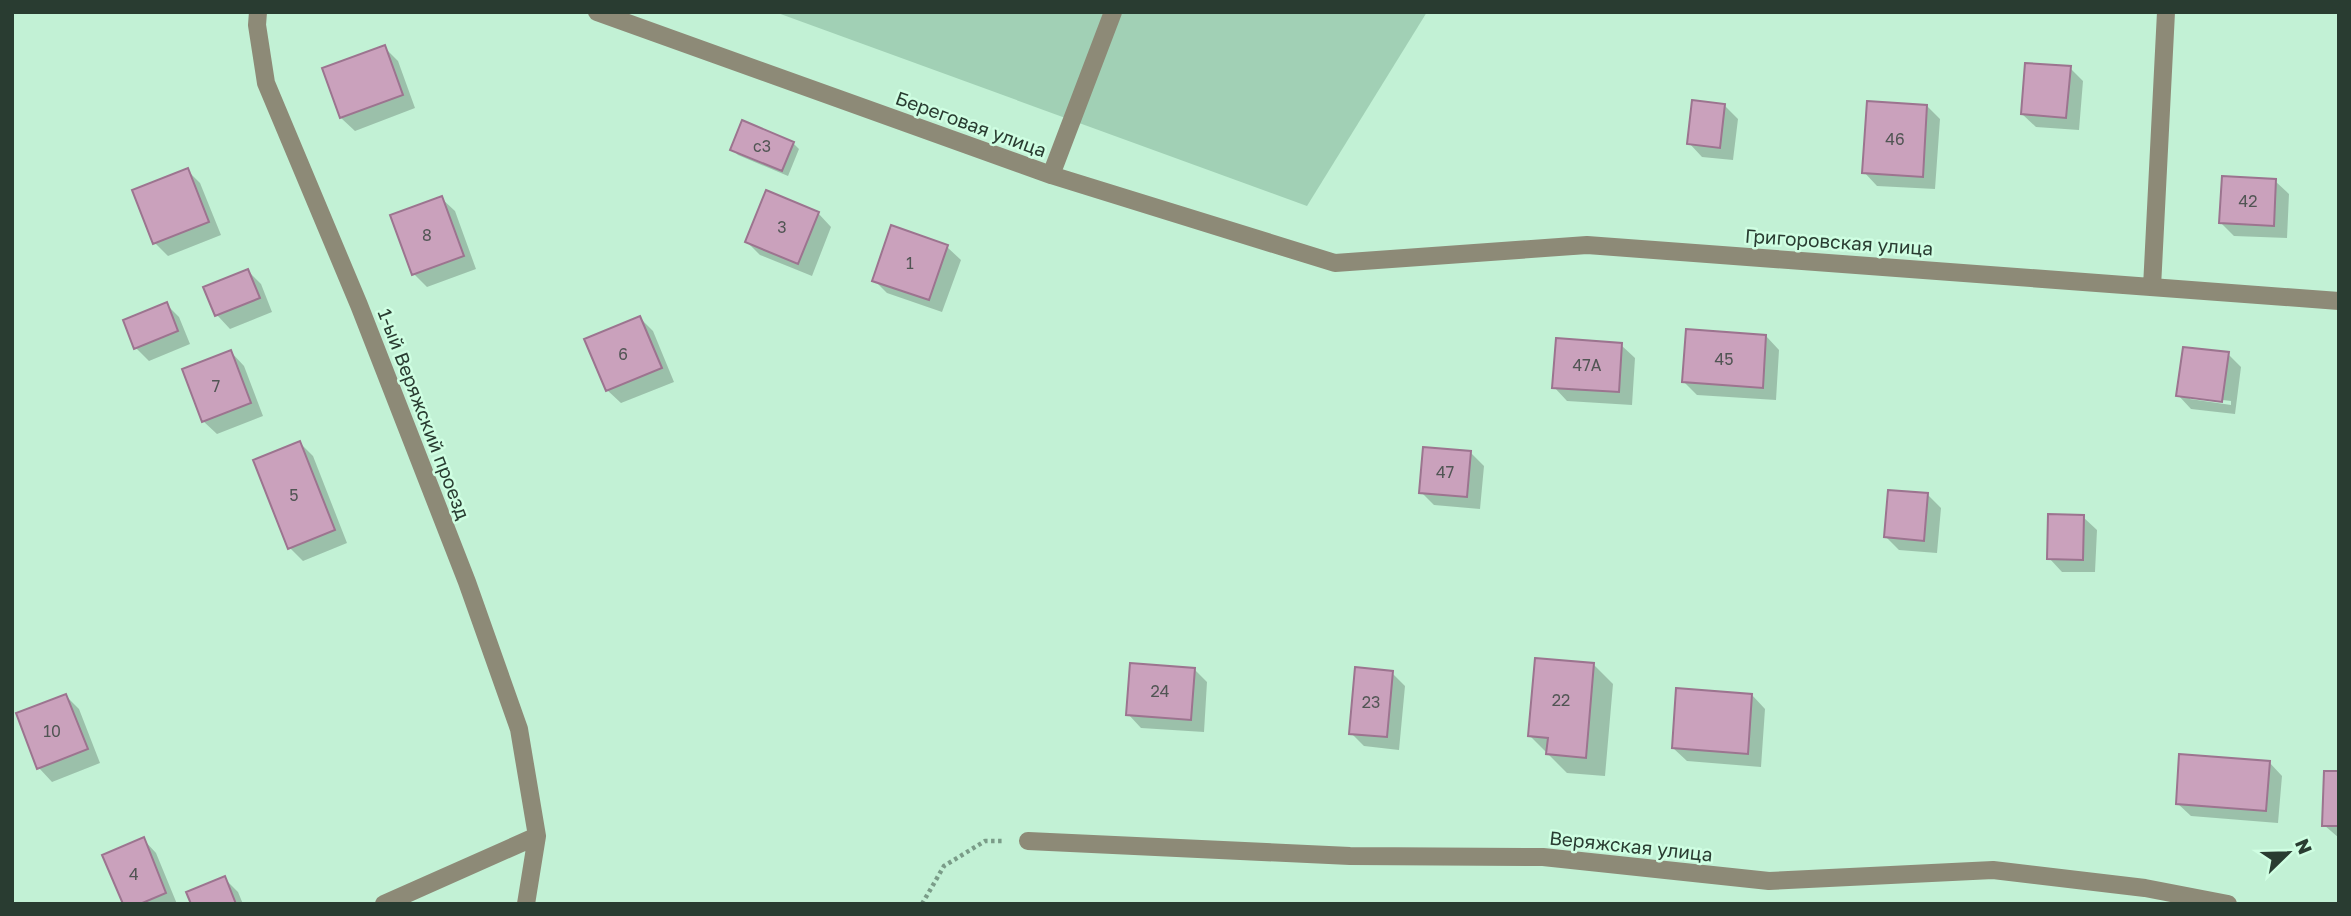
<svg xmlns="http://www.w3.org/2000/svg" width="2351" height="916" font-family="'Golos Text',sans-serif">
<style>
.green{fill:#a1d0b5}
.shadow{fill:#0003;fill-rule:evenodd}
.building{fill:#caa1bc;stroke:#9c748f;stroke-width:2}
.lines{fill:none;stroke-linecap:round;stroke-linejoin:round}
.path{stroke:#7a9c88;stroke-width:4.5;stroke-dasharray:3.5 3.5;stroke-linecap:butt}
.minor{stroke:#8d8a77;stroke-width:18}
.labels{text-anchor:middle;stroke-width:5;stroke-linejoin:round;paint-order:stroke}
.number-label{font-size:16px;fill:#515554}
.street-label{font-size:19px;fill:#293c31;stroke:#cffee2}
</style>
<rect width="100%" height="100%" fill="#c2f1d5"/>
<path class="green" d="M775,12h652l-120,194z"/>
<path class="shadow" d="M384,47l14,14 17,47 -60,23 -14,-13 -17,-49z
M2070,68l13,13 -4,49 -43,-3 -14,-13z
M1724,105l14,14 -5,41 -31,-3 -13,-14z
M1927,106l13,13 -5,70 -58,-3 -13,-14z
M793,143l6,6 -11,27 -50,-21 -6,-6z
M187,170l13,13 21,52 -53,21 -13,-13z
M2275,181l14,13 -2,44 -53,-2 -13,-13z
M441,198l14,13 21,58 -49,18 -13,-13z
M818,213l13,14 -19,49 -52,-21 -13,-13z
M947,247l14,13 -19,52 -55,-19 -13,-13z
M248,271l13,13 11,28 -42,17 -13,-14 -11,-27z
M166,304l13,13 11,27 -41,17 -13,-13z
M640,318l13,13 21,51 -53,21 -14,-13z
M1766,336l13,14 -3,50 -79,-5 -13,-13z
M1621,345l14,13 -3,47 -65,-4 -13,-14z
M231,352l13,14 19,50 -46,18 -14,-13z
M2228,354l13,13 -6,47 -44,-5 -13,-14zM2190,396l41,5v4l-41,-6z
M300,443l13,13 34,87 -44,18 -13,-13z
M1471,453l13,13 -4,43 -46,-4 -13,-13z
M1928,495l13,13 -4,45 -38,-3 -13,-13z
M2083,517l14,13 -2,42h-33l-13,-14z
M1594,665l19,19 -8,92 -38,-3 -37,-37z
M1194,669l13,13 -3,50 -63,-4 -13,-14z
M1392,673l13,13 -6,64 -35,-4 -13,-13z
M1752,695l13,14 -4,58 -74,-6 -14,-13z
M66,696l13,13 21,54 -48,19 -13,-14 -21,-54z
M2269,762l13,14 -4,47 -87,-7 -14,-13z
M2339,773v65l-15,-13z
M143,839l13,14 21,51h-53z
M224,878l14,14 5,12h-50z"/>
<path class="building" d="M385,45l18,50 -63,23 -18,-50z
M2025,63l46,3 -5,52 -45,-4z
M1692,100l33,4 -5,44 -33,-4z
M1867,101l60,4 -4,72 -61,-4z
M742,120l52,22 -12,29 -52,-21z
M188,168l21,54 -56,22 -21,-54z
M2222,176l54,3 -2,47 -55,-3z
M766,190l53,22 -21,52 -53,-22z
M442,196l22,60 -52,19 -22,-60z
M891,225l57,20 -19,55 -57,-19z
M248,269l12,29 -45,18 -12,-29z
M167,302l11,29 -44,18 -11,-29z
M640,316l22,52 -56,23 -22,-52z
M1686,329l80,6 -3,53 -81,-6z
M1556,338l66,5 -3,49 -67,-4z
M2183,347l46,5 -7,50 -46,-6z
M231,350l20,53 -49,19 -20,-53z
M300,441l35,89 -47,19 -35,-89z
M1423,447l48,4 -4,46 -48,-4z
M1888,490l40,3 -4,48 -40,-4z
M2048,514l36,1 -1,45 -36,-1z
M1535,658l59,5 -8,95 -40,-4 2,-16 -20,-2z
M1130,663l65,5 -4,52 -65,-5z
M1355,667l38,4 -6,66 -38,-3z
M1676,688l76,6 -4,60 -76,-6z
M66,694l22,55 -51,20 -21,-56z
M2179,754l91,7 -4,50 -90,-7z
M2324,771h15v55h-17z
M144,837l22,56 -26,11h-17l-21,-49z
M225,876l11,28h-45l-5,-12z"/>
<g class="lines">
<path class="path" d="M922,904l22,-38 41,-25h19"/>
<path class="minor" d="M258,12l-1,13 9,58 93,222 108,277 52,147 18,107 -11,68
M597,12l454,163 284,88 252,-18 752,56
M1051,175l62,-163
M2152,287l14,-275
M1028,841l322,15 193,1 226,24 224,-11 152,18 83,16
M384,904l153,-68"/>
</g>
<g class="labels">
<g class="number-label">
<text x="1895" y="145">46</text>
<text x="762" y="152">с3</text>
<text x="2248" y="207">42</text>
<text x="782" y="233">3</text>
<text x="427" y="241">8</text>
<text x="910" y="269">1</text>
<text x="623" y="360">6</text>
<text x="1724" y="365">45</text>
<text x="1587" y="371">47А</text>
<text x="216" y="392">7</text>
<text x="1445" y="478">47</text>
<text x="294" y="501">5</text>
<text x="1160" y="697">24</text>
<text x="1561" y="706">22</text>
<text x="1371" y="708">23</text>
<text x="52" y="737">10</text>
<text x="134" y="880">4</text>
</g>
<g class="street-label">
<text transform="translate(971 124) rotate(20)" y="7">Береговая улица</text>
<text transform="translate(1839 242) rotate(4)" y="7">Григоровская улица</text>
<text transform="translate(424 414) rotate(69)" y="7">1-ый Веряжский проезд</text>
<text transform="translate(1631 846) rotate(6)" y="7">Веряжская улица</text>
</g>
</g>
<rect width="2351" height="916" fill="none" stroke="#293c31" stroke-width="28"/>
<g transform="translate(2288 853) rotate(67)" stroke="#cffee2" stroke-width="5" paint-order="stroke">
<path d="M0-5L12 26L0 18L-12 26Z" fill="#293c31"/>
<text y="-10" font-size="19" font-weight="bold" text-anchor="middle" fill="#293c31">N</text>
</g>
</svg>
